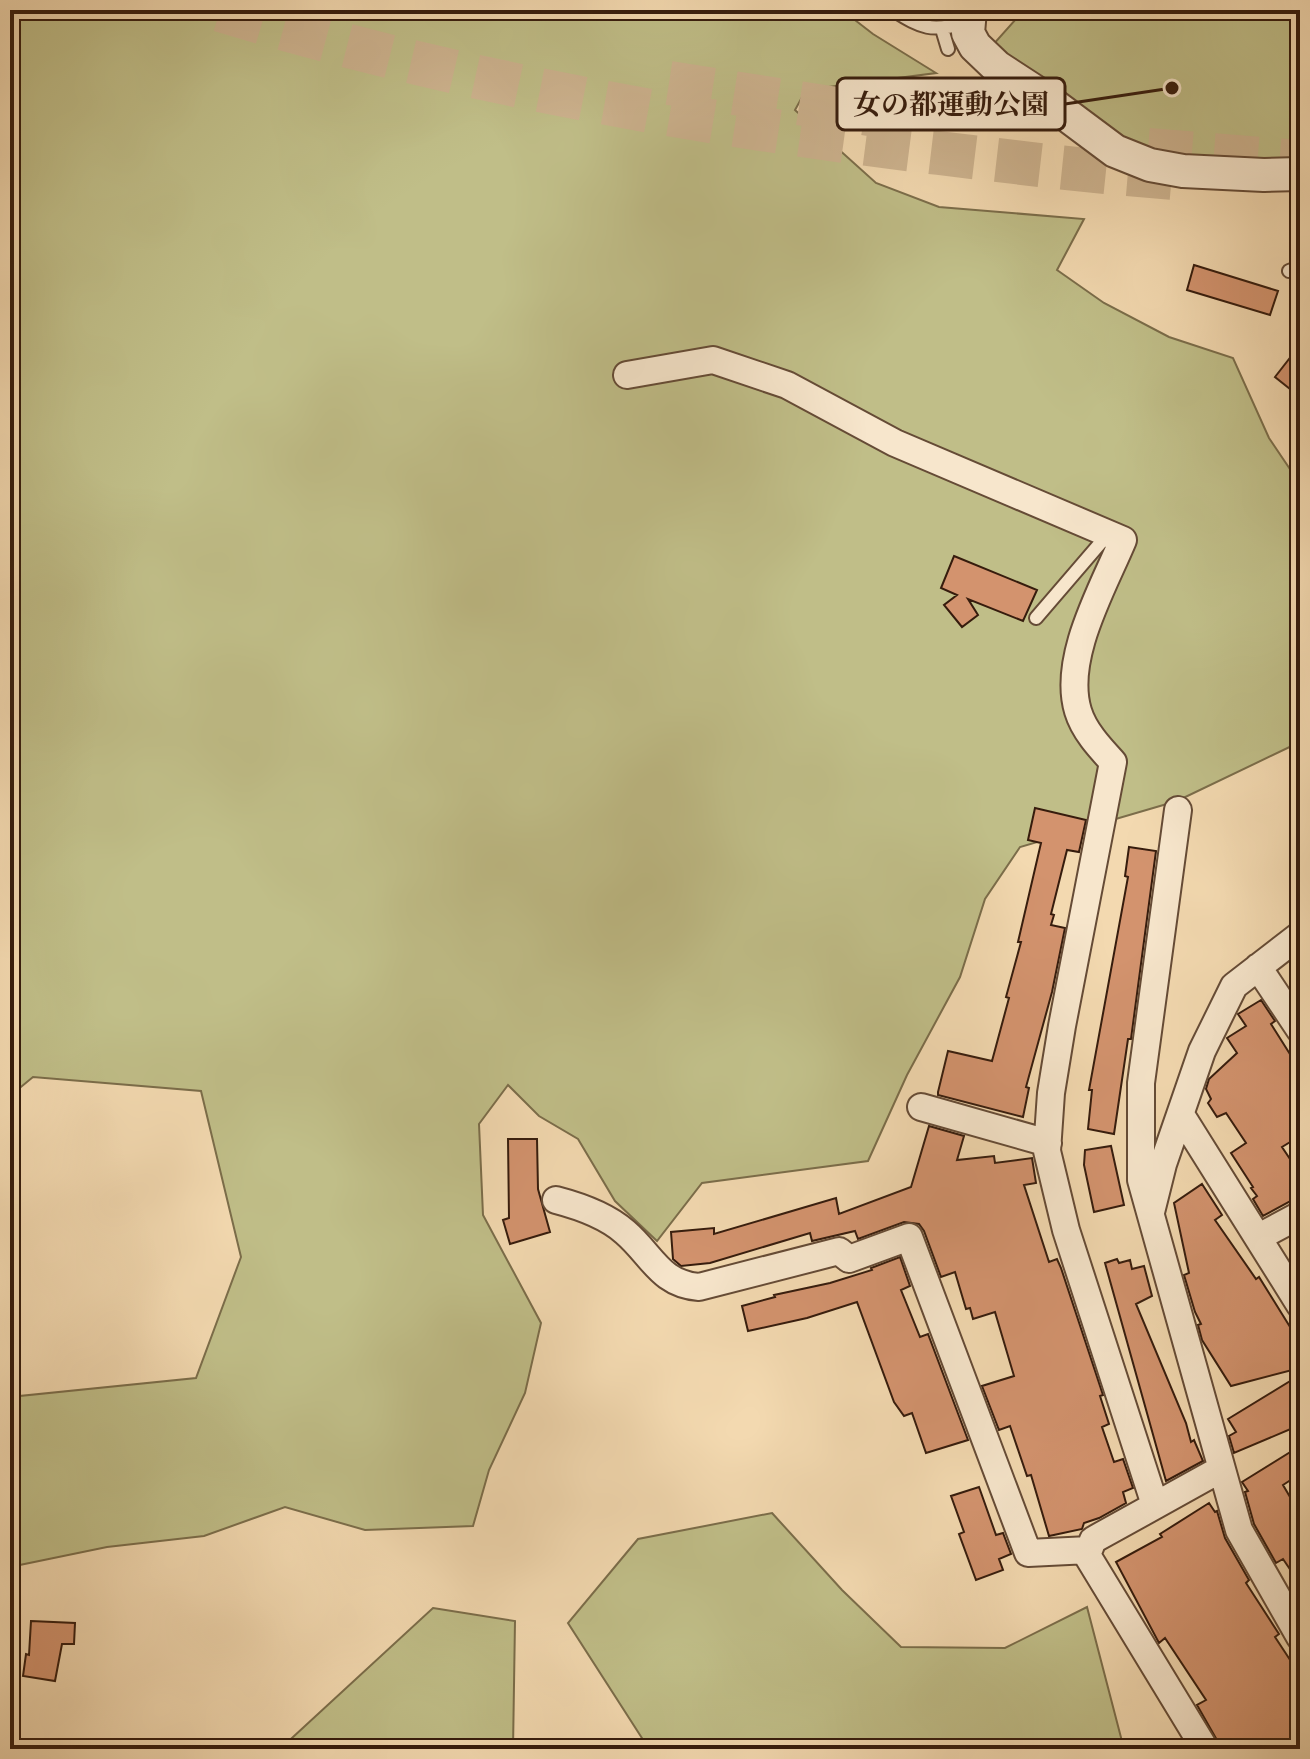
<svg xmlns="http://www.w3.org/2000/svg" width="1310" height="1759" font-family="'Libre Bodoni','Noto Serif JP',serif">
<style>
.green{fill:#c0be88;stroke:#7b6d4a;stroke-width:2}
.building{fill:#d3936e;stroke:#361c0d;stroke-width:2}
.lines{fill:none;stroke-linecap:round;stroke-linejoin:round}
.motorway-tunnel{stroke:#cdb38f;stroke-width:44;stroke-dasharray:44 22;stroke-linecap:butt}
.service-casing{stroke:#654b36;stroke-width:16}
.minor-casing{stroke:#654b36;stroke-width:30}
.tertiary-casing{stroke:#654b36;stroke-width:36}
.service{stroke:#f7e6cc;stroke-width:12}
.minor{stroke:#f7e6cc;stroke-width:26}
.tertiary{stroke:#f7e6cc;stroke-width:32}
.leader{fill:none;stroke:#361c0d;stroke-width:3}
.callout-dot{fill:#361c0d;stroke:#f7e6cc;stroke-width:3}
.callout{fill:#f7e6cc;stroke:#361c0d;stroke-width:3}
.callout-label{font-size:28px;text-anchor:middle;font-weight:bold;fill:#361c0d}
</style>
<rect width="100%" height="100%" fill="#f3d9b0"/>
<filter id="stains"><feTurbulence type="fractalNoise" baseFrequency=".0025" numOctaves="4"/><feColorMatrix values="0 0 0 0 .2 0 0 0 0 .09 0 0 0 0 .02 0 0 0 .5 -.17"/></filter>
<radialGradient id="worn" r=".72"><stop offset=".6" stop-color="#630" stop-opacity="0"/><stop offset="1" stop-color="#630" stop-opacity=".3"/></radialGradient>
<path class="green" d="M10,10h832l31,24 63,39 -130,17 -11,20 81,73 63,24 145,12 -27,51 47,33 65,34 64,21 36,80 31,46v258l-123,59 -157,46 -35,52 -25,78 -53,98 -39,86 -166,22 -45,58 -42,-40 -37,-62 -39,-23 -31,-31 -29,39 4,91 58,108 -16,70 -36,77 -16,56 -108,4 -80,-23 -81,29 -97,11 -97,20v-170l186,-19 45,-121 -40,-166 -168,-14 -23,19z
M1024,10h276v151l-22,7 -137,-18 -150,-103z
M772,1513l70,77 59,57 104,1 82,-41 37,142h-475l-81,-126 70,-84z
M433,1608l82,13 -2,128h-233z"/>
<path class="building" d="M1194,265l84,26 -8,24 -83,-25z
M1300,345v52l-25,-20z
M954,556l83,34 -14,31 -55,-22 10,16 -16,12 -18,-22 13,-10 -16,-7z
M1035,808l51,12 -7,32 -12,-2 -16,64 3,1 -3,10 14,3 -13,64 -26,95 3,1 -6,29 -85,-22v-3l10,-41 44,10 17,-63 -3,-1 15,-55h-3l23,-99 -13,-3z
M1129,847l27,4 -25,188h-3l-14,95 -26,-5 4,-39h-3l39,-213 -3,-1z
M1261,1000l14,21 -4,3 29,46v66l-18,11 18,27v22l-37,20 -10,-17 4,-3 -6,-8 2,-1 -22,-34 15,-10 -20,-30 -9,4 -9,-14 3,-4 -5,-10 3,-10 28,-26 -10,-15 19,-12 -8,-12z
M929,1126l35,10 -7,24 37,-4 1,7 37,-5 4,25 -12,2 25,77 8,-3 4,9 42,127 -3,1 9,28 -7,3 12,35 9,-3 10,29 -10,4 3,11 -27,15 -15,5 -2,6 -33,7 -18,-61 -4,1 -17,-50 -11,4 -17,-44 32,-10 -19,-64 -22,7 -3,-11 -4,1 -11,-37 -14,5 -17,-46 -5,-7 -15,-2 -46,17 -3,-8 -43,10 -2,-8 -100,30 -29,3 -8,-7 -2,-27 43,-4v6l122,-36 3,16 72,-27z
M508,1139h29l1,50 12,43 -40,12 -7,-24 6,-2z
M1111,1146l13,59 -30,7 -10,-47 1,-15z
M1202,1184l20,31 -7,5 41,59 3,-2 41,66v25l-69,18 -29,-46 -4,-15 3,-1 -6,-12 -11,-37 5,-2 -15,-70z
M900,1257l10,29 -9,4 19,47 8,-3 40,106 -42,13 -14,-40 -8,3 -10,-14 -37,-100 -50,16 -59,13 -6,-25 33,-9 -1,-2 56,-12 42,-13 -1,-2z
M1117,1259l2,4 11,-3 2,9 12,-3 8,30 -16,8 50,119 5,19 3,-2 9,21 -37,20 -61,-218z
M1300,1375v50l-66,28 -5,-17 7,-4 -8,-13z
M1300,1446v28l-17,11 17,29v70l-17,-25 -7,4 -22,-39 -9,-32 3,-1 -6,-9z
M979,1487l17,48 7,-2 8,21 -12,5 4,11 -27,10 -17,-46 5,-2 -13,-36z
M1209,1503l6,9 2,-1 8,27 24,42 -3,3 33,51 -4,3 25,38v74h-78l-25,-44 9,-5 -41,-62 -6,5 -43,-81 46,-25 -2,-3z
M31,1621l44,2 -1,21h-12l-7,37 -32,-5 3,-22 3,1z"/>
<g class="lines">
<path class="motorway-tunnel" d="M220,10c234,71 476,114 719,143 82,10 164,20 247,26
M669,83l232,36
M1148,150l152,12"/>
<g class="service-casing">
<path id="service" d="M893,10c30,19 37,21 72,14
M942,29l6,20
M1289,271l11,-4
M1036,618l73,-85"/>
</g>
<g class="minor-casing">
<path id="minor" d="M627,375l86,-15 74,25 108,58 228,97c-20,48 -61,118 -45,171 6,20 22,37 35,51l-51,264 -11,67 -4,58 19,79 89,275
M1178,810l-37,273v97l98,350 61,107
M1258,967l42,63
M921,1107l127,36
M1181,1115l119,190
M556,1200c23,6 51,16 69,32 27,23 35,52 74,55l140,-36 10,8 60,-22 119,316 61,-3
M1151,1212l12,-48 39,-113 32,-65 66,-51
M1259,1237l41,-22
M1205,1749l-118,-194 6,-15 128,-71"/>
</g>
<g class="tertiary-casing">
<path id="tertiary" d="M970,10l-2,23 7,13 22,21 43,28 75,56 35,14 33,6 81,4 36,-1"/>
</g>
<use href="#service" class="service"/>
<use href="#minor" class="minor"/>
<use href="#tertiary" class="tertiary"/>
</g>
<path class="leader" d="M1172 88L1065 104"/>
<circle class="callout-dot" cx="1172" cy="88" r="8"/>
<rect class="callout" x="837" y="78" width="228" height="52" rx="8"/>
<g class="callout-label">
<text x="951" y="114">女の都運動公園</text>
</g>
<rect width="1310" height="1759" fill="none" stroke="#f3d9b0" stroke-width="40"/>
<rect x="12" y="12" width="1286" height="1735" fill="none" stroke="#361c0d" stroke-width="4"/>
<rect x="20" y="20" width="1270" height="1719" fill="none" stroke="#361c0d" stroke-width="2"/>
<rect width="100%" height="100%" filter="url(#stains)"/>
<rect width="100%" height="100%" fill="url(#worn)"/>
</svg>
